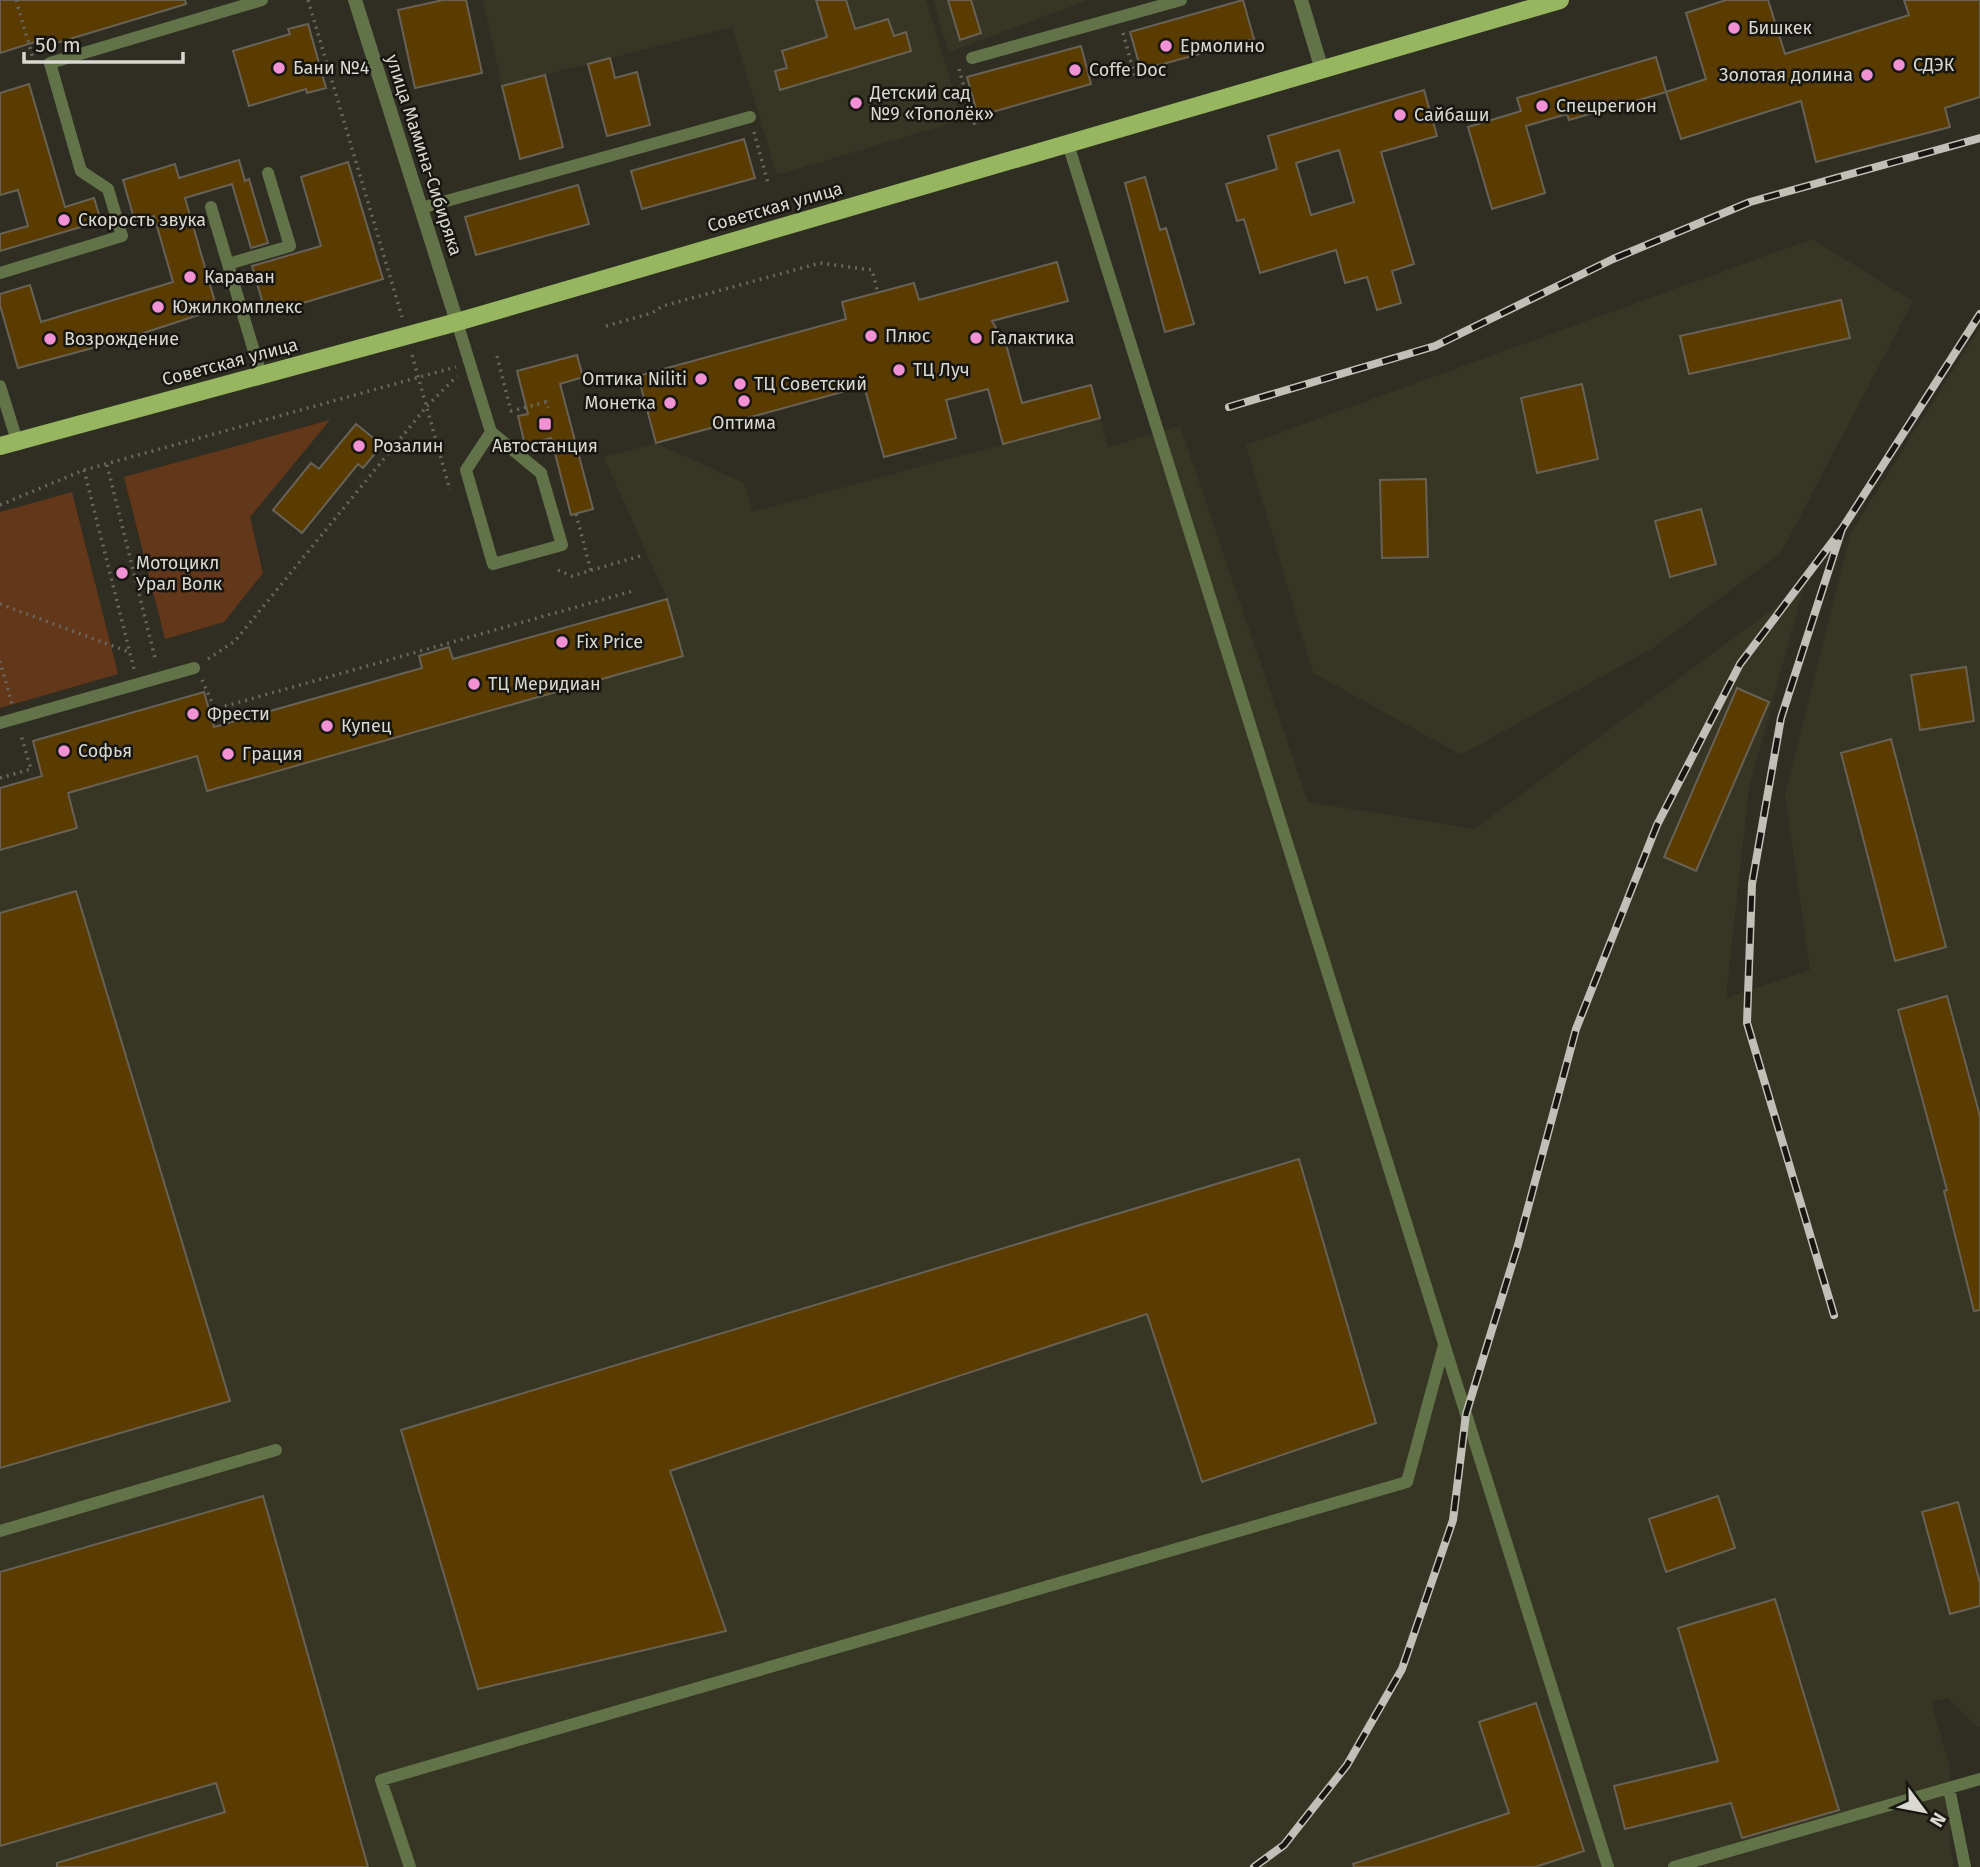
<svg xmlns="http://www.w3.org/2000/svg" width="1980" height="1867" font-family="'Fira Sans',sans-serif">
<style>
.built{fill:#373523}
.green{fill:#62371a}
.building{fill:#5a3c00;stroke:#686156;stroke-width:2;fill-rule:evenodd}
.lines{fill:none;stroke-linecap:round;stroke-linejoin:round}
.path{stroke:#68665d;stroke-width:3.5;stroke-dasharray:2 5;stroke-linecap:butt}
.lane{stroke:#627249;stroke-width:12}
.street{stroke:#627249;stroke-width:14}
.primary{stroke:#96b65f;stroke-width:18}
.rail-casing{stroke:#c1c0b8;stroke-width:8}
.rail{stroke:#171611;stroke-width:5;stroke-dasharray:16;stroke-linecap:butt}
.poi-dot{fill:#f391d5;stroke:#171611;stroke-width:2.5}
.labels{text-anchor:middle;stroke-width:5;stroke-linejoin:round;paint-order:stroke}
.poi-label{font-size:18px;fill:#d9d8d1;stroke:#171611;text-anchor:start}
.street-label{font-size:18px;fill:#d9d8d1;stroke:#171611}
</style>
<rect width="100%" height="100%" fill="#302e23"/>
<path class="built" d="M483,0h443l36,120 -185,55 -45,-148 -230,59z
M933,0h155l-139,52z
M1812,239l101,62 -132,252 -128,95 -192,107 -148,-82 -67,-228z
M1980,327v1399l-3,1 -29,-29 -17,4 19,65v77l4,23h-1954v-1018l77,-21 -16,-57 621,-116 -15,-56 -63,-142 52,-14 88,40 8,29 348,-94 8,29 72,-21 128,376 166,27 330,-243 -55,202 -23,210 84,-28 -25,-175 65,-261z"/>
<path class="green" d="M330,420l-80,97 13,56 -39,49 -59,17 -41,-162z
M72,492l46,182 -118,34v-196z"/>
<path class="building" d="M0,0h185l1,4 -143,43 -2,-7 -41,13z
M443,0h23l16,73 -67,15 -17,-78z
M816,0h30l9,29 33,-10 6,17 12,-4 5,19 -131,39 -5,-19 12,-3 -5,-17 45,-14z
M948,0h23l10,33 -21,7z
M1243,0l11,39 -113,31 -11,-38z
M1726,0h42l17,54 124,-39 -5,-15h76v97l-35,11 5,19 -134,35 -15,-61 -120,38 -15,-47 -97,28 -2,-6 -41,12 19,67 -53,16 -24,-82 53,-16 -4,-13 139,-41 10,35 40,-13 -20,-66z
M308,24l18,64 -19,5 -1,-4 -57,17 -16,-55 57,-17 -2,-5z
M1081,46l10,38 -113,32 -11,-39z
M610,58l5,20 22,-6 13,53 -43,11 -19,-72z
M545,75l18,72 -43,12 -18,-73z
M29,84l36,123 29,-9 7,23 -101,30v-17l28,-8 -10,-36 -18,5v-102z
M1424,90l13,46 -56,16 33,112 -22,7 9,32 -24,7 -10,-33 -22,6 -9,-33 -76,23 -16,-54 -7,2 -11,-37 51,-15 -9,-33zM1339,150l15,52 -43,13 -15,-52z
M744,139l11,39 -113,31 -11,-38z
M239,160l6,21 4,-2 19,64 -17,5 -19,-64 -47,14 32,111 -98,32 -101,27 -18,-63v-11l30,-9 11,37 132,-40 -19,-66 -19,6 -12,-42 52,-16 4,14z
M348,162l35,117 -117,35 -14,-48 69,-20 -20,-69z
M1145,177l15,53 6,-2 28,96 -29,8 -40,-149z
M578,185l11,39 -113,31 -11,-38z
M1057,262l11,39 -76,20 15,27 15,55 69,-18 9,33 -97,26 -15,-55 -42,11 10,38 -72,19 -20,-71 -208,57 -18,-67 208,-57 -4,-17 72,-19 5,17z
M1841,300l9,38 -161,36 -9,-38z
M577,355l6,22 -23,7 33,125 -22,6 -20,-77 -26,7 -7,-29 10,-2 -11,-43z
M1582,384l16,75 -61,14 -16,-75z
M356,424l26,21 -19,23 -5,-4 -56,69 -29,-23 38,-47 8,6z
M1426,479l2,78 -46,1 -2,-78z
M1701,509l15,55 -46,13 -15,-56z
M667,599l16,57 -476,135 -10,-35 -129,37 9,35 -77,22v-62l42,-12 -9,-35 171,-49 10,35 208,-59 -3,-12 30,-9 4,12z
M1966,667l8,54 -54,9 -9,-55z
M1737,688l32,14 -73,169 -32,-14z
M1891,739l55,208 -51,14 -54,-208z
M76,891l154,510 -230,67v-555z
M1947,996l33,120v194l-6,1 -30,-120 3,-1 -49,-180z
M1299,1159l77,264 -174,59 -55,-168 -477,157 56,160 -248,58 -77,-259z
M263,1496l105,371h-311v-4l168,-51 -9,-29 -216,63v-274z
M1718,1496l17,52 -69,24 -17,-53z
M1958,1502l22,81v23l-30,8 -28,-102z
M1775,1599l64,211 -97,28 -11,-35 -106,26 -11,-43 104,-25 -40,-133z
M1536,1703l48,148 -49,16h-181l-1,-3 156,-51 -30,-91z"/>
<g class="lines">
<path class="path" d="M16,0l17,58
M308,0l94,317
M1123,33l13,47
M959,69l16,56
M754,132l14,51
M606,326l46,-13 11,-7 157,-43 52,7 6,23
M412,355l38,135
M497,356l14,55 35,-9 2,6
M107,465l49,197
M84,470l50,199
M0,505l84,-35 372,-103
M576,514l15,57
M558,570l14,6 68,-20
M0,604l129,48
M208,659l27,-18 192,-235 30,-30
M0,661l12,43
M202,680l13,29 418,-118
M0,778l31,-9 -10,-34"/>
<path class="lane" d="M972,58l209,-58
M1068,144l540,1723
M211,207l50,168
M421,208l329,-91
M228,264l62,-18 -22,-73
M0,273l122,-37 -14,-47 -27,-18 -31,-108 212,-63
M457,322l34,110 50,41 21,72 -69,19 -27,-94 25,-38
M0,386l17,55
M0,723l194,-55
M0,1531l276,-81
M1949,1788l16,79
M410,1867l-29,-87 1026,-298 37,-137
M1674,1867l306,-88"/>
<path class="street" d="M355,0l102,322
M1301,0l21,70"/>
<path class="primary" d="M0,446l457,-124 1103,-322"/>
<g class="rail-casing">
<path id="rail" d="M1229,407l206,-61 178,-87 137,-57 230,-64
M1834,1315l-87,-292 5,-139 29,-166 61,-189 138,-215
M1254,1867l30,-22 63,-80 55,-96 51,-149 13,-106 52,-169 58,-216 81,-204 83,-161 102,-135"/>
</g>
<use href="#rail" class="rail"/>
</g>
<g class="poi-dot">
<circle cx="1734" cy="28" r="7"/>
<circle cx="1166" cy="46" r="7"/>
<circle cx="1899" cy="65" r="7"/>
<circle cx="279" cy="68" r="7"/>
<circle cx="1075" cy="70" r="7"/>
<circle cx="1867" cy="75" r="7"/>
<circle cx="856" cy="103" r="7"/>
<circle cx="1542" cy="106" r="7"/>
<circle cx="1400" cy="115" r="7"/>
<circle cx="64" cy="220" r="7"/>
<circle cx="190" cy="277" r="7"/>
<circle cx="158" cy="307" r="7"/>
<circle cx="871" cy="336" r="7"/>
<circle cx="976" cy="338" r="7"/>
<circle cx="50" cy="339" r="7"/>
<circle cx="899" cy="370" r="7"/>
<circle cx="701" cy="379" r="7"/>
<circle cx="740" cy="384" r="7"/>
<circle cx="744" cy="401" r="7"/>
<circle cx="670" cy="403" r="7"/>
<rect x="538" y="417" width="14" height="14" rx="3.5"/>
<circle cx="359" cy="446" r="7"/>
<circle cx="122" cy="573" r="7"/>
<circle cx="562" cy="642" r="7"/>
<circle cx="474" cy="684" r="7"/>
<circle cx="193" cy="714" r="7"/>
<circle cx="327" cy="726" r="7"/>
<circle cx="64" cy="751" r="7"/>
<circle cx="228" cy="754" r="7"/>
</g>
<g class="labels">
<g class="poi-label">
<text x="1748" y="34">Бишкек</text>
<text x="1180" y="52">Ермолино</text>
<text x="1913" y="71">СДЭК</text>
<text x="293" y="74">Бани №4</text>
<text x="1089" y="76">Coffe Doc</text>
<text x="1853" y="81" text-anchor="end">Золотая долина</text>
<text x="870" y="99">Детский сад<tspan x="870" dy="21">№9 «Тополёк»</tspan></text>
<text x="1556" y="112">Спецрегион</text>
<text x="1414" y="121">Сайбаши</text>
<text x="78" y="226">Скорость звука</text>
<text x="204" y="283">Караван</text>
<text x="172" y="313">Южилкомплекс</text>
<text x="885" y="342">Плюс</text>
<text x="990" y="344">Галактика</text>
<text x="64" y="345">Возрождение</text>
<text x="913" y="376">ТЦ Луч</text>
<text x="687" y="385" text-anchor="end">Оптика Niliti</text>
<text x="754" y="390">ТЦ Советский</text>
<text x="656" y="409" text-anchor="end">Монетка</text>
<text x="744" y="429" text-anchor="middle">Оптима</text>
<text x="373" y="452">Розалин</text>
<text x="545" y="452" text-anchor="middle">Автостанция</text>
<text x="136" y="569">Мотоцикл<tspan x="136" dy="21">Урал Волк</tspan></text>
<text x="576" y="648">Fix Price</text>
<text x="488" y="690">ТЦ Меридиан</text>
<text x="207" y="720">Фрести</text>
<text x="341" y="732">Купец</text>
<text x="78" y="757">Софья</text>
<text x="242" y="760">Грация</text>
</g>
<g class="street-label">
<text transform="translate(424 155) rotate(72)" y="6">улица Мамина-Сибиряка</text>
<text transform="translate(775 207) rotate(-16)" y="6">Советская улица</text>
<text transform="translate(230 362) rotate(-15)" y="6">Советская улица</text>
</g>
</g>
<g transform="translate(1924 1811) rotate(122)" stroke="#171611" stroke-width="5" paint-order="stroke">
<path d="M0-5L12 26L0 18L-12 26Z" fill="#d9d8d1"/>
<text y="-10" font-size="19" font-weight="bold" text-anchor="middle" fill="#d9d8d1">N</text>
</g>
<path d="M24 52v10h159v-10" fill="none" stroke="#d9d8d1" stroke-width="3.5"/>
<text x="35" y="52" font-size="21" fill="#d9d8d1" stroke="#171611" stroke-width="5" paint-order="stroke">50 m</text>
</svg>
